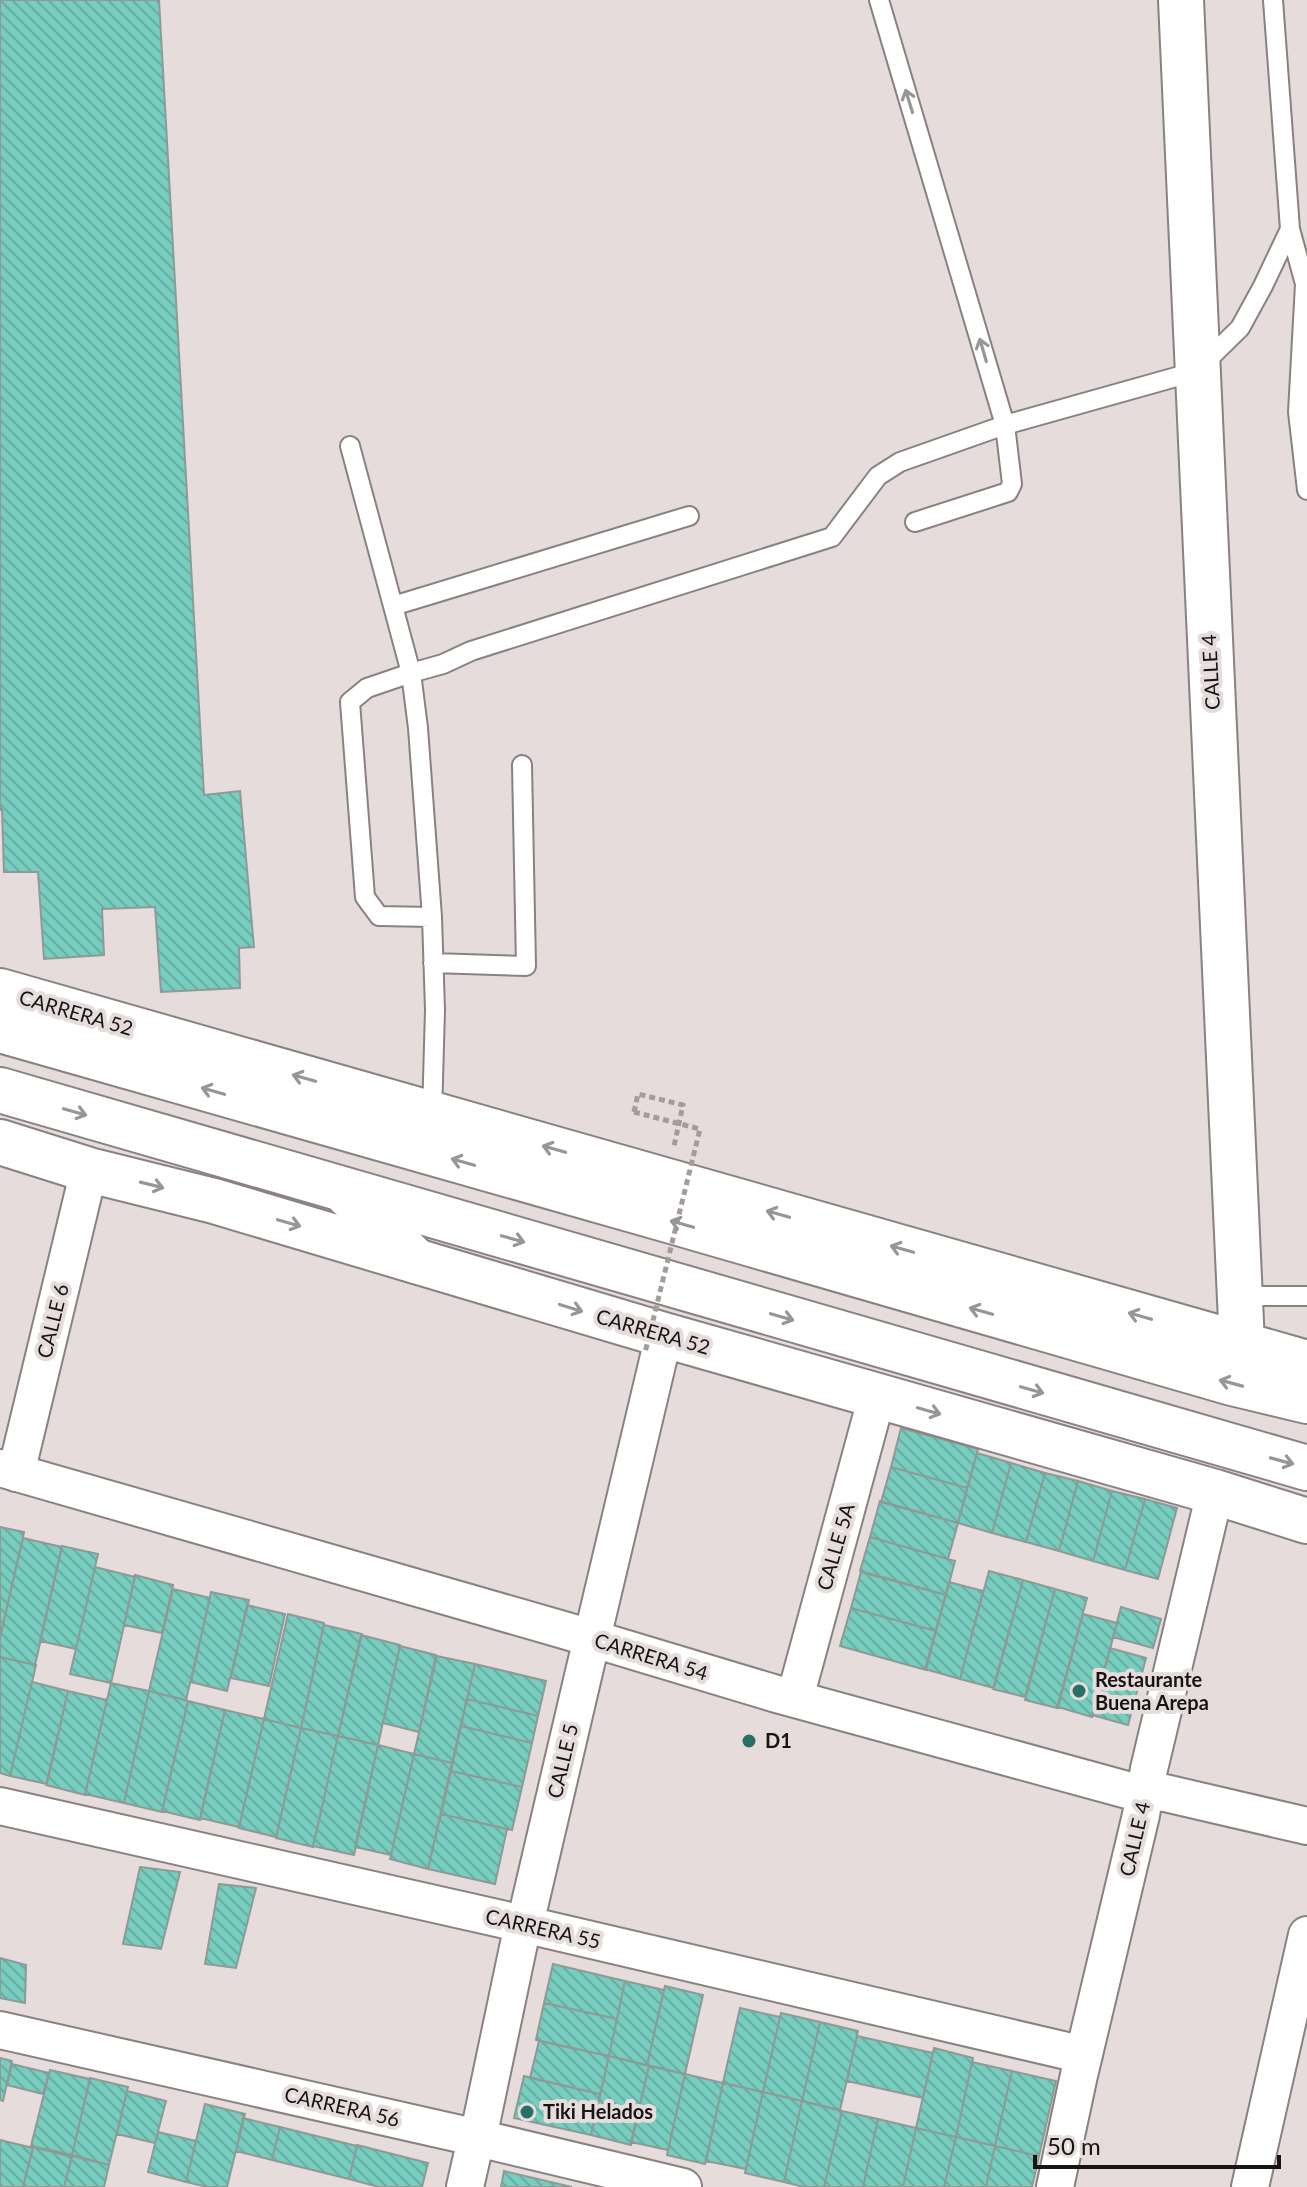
<svg xmlns="http://www.w3.org/2000/svg" width="1307" height="2187" font-family="Lato,sans-serif">
<style>
.building{fill:url(#building-back-hatch);stroke:#8f9996;stroke-width:2}
.lines{fill:none;stroke-linecap:round;stroke-linejoin:round}
.service-casing{stroke:#8a8181;stroke-width:22}
.minor-casing{stroke:#8a8181;stroke-width:40}
.tertiary-casing{stroke:#8a8181;stroke-width:48}
.primary-casing{stroke:#8a8181;stroke-width:48}
.path{stroke:#a49c9c;stroke-width:5;stroke-dasharray:6 4;stroke-linecap:butt}
.service{stroke:#fff;stroke-width:18}
.minor{stroke:#fff;stroke-width:36}
.tertiary{stroke:#fff;stroke-width:44}
.primary{stroke:#fff;stroke-width:44}
.path-bridge{stroke:#a49c9c;stroke-width:5;stroke-dasharray:6 4;stroke-linecap:butt}
.oneway{stroke:#979595}
.poi-dot{fill:#296f65;stroke:#e6dcdc;stroke-width:3}
.labels{text-anchor:middle;stroke-width:8;stroke-linejoin:round;paint-order:stroke}
.street-label{font-size:20px;fill:#171414;stroke:#e6dcdc}
.poi-label{font-size:20px;font-weight:bold;fill:#171414;stroke:#e6dcdc;text-anchor:start}
</style>
<defs>
<pattern id="building-back-hatch" width="6" height="6" patternUnits="userSpaceOnUse" patternTransform="scale(2)"><rect width="6" height="6" fill="#77cdbe"/><path d="M-1 5l2 2M0 0l6 6M5-1l2 2" fill="none" stroke="#66afa2"/></pattern>
</defs>
<rect width="100%" height="100%" fill="#e6dcdc"/>
<path class="building" d="M0,0h159l45,795 36,-4 14,156 -15,1 1,40 -79,4 -6,-85 -53,2 2,46 -60,4 -6,-87h-34l-2,-63 -2,1z
M901,1428l77,21 -11,39 -76,-21z
M977,1453l34,10 -19,70 -34,-10z
M1011,1463l34,10 -19,69 -34,-9z
M891,1467l76,21 -9,35 -77,-21z
M1045,1473l33,8 -19,70 -33,-9z
M1078,1481l34,10 -19,70 -34,-10z
M1112,1491l33,8 -20,71 -32,-9z
M1145,1499l32,9 -19,71 -33,-9z
M880,1501l78,22 -10,36 -78,-22z
M0,1527l24,5 -24,106z
M870,1537l85,24 -9,34 -86,-24z
M23,1538l39,9 -27,118 -35,-8v-19z
M62,1546l36,8 -22,95 -36,-8z
M95,1567l40,10 -24,106 -41,-9z
M989,1571l34,9 -29,108 -34,-9z
M861,1572l85,23 -10,36 -85,-23z
M135,1575l38,10 -11,48 -38,-8z
M1023,1580l32,9 -30,108 -32,-8z
M949,1582l34,9 -23,88 -35,-10z
M173,1589l37,9 -24,102 -37,-9z
M1055,1589l32,9 -30,110 -32,-8z
M211,1592l38,8 -22,91 -36,-9z
M247,1605l38,9 -16,72 -38,-8z
M1121,1607l40,12 -8,29 -40,-11z
M851,1608l85,23 -10,39 -86,-24z
M288,1614l36,9 -23,105 -37,-9z
M1083,1614l34,9 -25,94 -34,-10z
M324,1625l38,9 -24,102 -37,-8z
M361,1635l39,10 -22,100 -40,-9z
M400,1646l36,9 -17,77 -36,-9z
M1110,1648l36,10 -18,67 -36,-10z
M437,1656l38,8 -23,99 -38,-9z
M0,1657l36,8 -26,111 -10,-3z
M475,1664l71,17 -8,35 -71,-17z
M32,1682l36,9 -21,93 -37,-8z
M111,1683l38,8 -25,112 -39,-9z
M68,1691l39,9 -22,95 -39,-10z
M149,1691l39,10 -26,111 -38,-9z
M467,1699l71,17 -6,27 -71,-17z
M188,1701l37,9 -25,110 -38,-9z
M225,1710l39,9 -25,108 -39,-9z
M264,1719l37,9 -25,109 -37,-9z
M461,1726l71,17 -10,44 -71,-16z
M301,1728l37,8 -25,111 -37,-9z
M338,1736l40,9 -24,110 -41,-9z
M378,1745l36,9 -23,101 -36,-8z
M414,1754l38,9 -24,106 -38,-10z
M451,1771l71,16 -10,43 -71,-16z
M441,1814l66,15 -12,55 -67,-15z
M140,1867l40,5 -19,77 -38,-5z
M219,1884l37,4 -20,80 -31,-4z
M0,1958l26,7 -1,38 -25,-5z
M553,1964l72,17 -8,38 -73,-16z
M625,1981l39,9 -17,75 -38,-9z
M665,1986l38,9 -18,79 -38,-9z
M544,2003l73,16 -8,37 -73,-16z
M740,2008l40,9 -17,75 -40,-9z
M781,2013l39,9 -18,79 -39,-9z
M820,2022l38,9 -18,79 -38,-9z
M857,2036l76,17 -10,45 -76,-17z
M539,2041l70,15 -9,38 -70,-16z
M934,2048l39,10 -17,79 -40,-9z
M609,2056l40,10 -18,79 -40,-10z
M0,2058l12,3 -9,40 -3,-1z
M972,2062l40,9 -17,75 -39,-9z
M12,2064l37,9 -6,21 -36,-9z
M649,2066l36,8 -17,76 -37,-8z
M50,2070l40,9 -18,76 -41,-9z
M1012,2071l44,10 -17,75 -44,-10z
M685,2074l38,9 -18,81 -38,-9z
M524,2076l76,18 -9,41 -77,-17z
M90,2078l38,9 -19,78 -37,-10z
M723,2083l40,9 -17,77 -40,-8z
M127,2091l39,10 -11,42 -38,-9z
M763,2092l39,9 -18,81 -39,-9z
M802,2101l40,10 -18,76h-20l-20,-5z
M205,2104l40,10 -18,73h-19l-22,-5z
M842,2111l36,8 -15,68h-39z
M243,2118l37,9 -8,33 -36,-9z
M878,2119l38,9 -13,59h-40z
M280,2127l77,19 -8,33 -77,-19z
M916,2128l40,9 -12,50h-41z
M158,2132l38,9 -10,41 -38,-10z
M956,2137l39,9 -9,41h-42z
M0,2140l33,8 -10,39h-23z
M357,2145l71,18 -6,24h-43l-30,-8z
M995,2146l44,10 -7,31h-46z
M33,2147l39,10 -8,30h-41z
M72,2156l37,9 -5,22h-40z
M504,2171l68,16h-71z"/>
<g class="lines">
<g class="service-casing">
<path id="service" d="M879,0l126,425 7,59 -4,8 -93,30
M1273,0l17,229 15,55 -7,128 9,78
M350,446l61,227 -44,15 -17,14 15,195 14,19 53,1
M393,606l296,-90
M433,963l93,3 -4,-201
M432,1115l3,-105 -3,-93 -14,-189 -7,-55 32,-9 28,-13 361,-114 46,-61 22,-14 105,-37 171,-48 22,-8 42,-41 23,-42 27,-57
M1240,1296h67"/>
</g>
<g class="minor-casing">
<path id="minor" d="M0,1468l567,163 213,64 347,95 38,3 142,33
M16,1473l73,-303
M795,1698l82,-302
M0,1806l523,118 561,131
M0,2030l478,108 205,49
M465,2187l8,-35 5,-14 45,-214 6,-17c44,-191 90,-381 135,-572
M1055,2187l24,-112 62,-260 8,-46 66,-277
M1250,2187l57,-252"/>
</g>
<g class="tertiary-casing">
<path id="tertiary" d="M1181,0l61,1344
M0,991l1307,372
M0,1142l89,28 125,31 450,134 551,157 92,29"/>
</g>
<g class="primary-casing">
<path id="primary" d="M0,1005l15,-9
M0,1030l675,192 557,161 75,18
M0,1090l1307,378
M347,1194l69,67"/>
</g>
<path class="path" d="M634,1112l4,-18 45,11 -9,41"/>
<use href="#service" class="service"/>
<use href="#minor" class="minor"/>
<use href="#tertiary" class="tertiary"/>
<use href="#primary" class="primary"/>
<path class="path-bridge" d="M634,1112l66,17 -55,224"/>
</g>
<defs><path id="oneway-shaft" d="M-6 0H5M1.5-3L5.5 0L1.5 3" fill="none" stroke-width="1.6" stroke-linecap="round" stroke-linejoin="round" transform="scale(2)"/></defs>
<g class="oneway">
<use href="#oneway-shaft" transform="translate(909 101) rotate(-107)"/>
<use href="#oneway-shaft" transform="translate(983 350) rotate(-106)"/>
<use href="#oneway-shaft" transform="translate(304 1078) rotate(-164)"/>
<use href="#oneway-shaft" transform="translate(213 1091) rotate(-164)"/>
<use href="#oneway-shaft" transform="translate(75 1112) rotate(16)"/>
<use href="#oneway-shaft" transform="translate(554 1149) rotate(-164)"/>
<use href="#oneway-shaft" transform="translate(463 1162) rotate(-164)"/>
<use href="#oneway-shaft" transform="translate(152 1185) rotate(14)"/>
<use href="#oneway-shaft" transform="translate(778 1214) rotate(-164)"/>
<use href="#oneway-shaft" transform="translate(289 1223) rotate(16)"/>
<use href="#oneway-shaft" transform="translate(682 1224) rotate(-164)"/>
<use href="#oneway-shaft" transform="translate(513 1239) rotate(16)"/>
<use href="#oneway-shaft" transform="translate(902 1249) rotate(-164)"/>
<use href="#oneway-shaft" transform="translate(571 1308) rotate(17)"/>
<use href="#oneway-shaft" transform="translate(981 1311) rotate(-164)"/>
<use href="#oneway-shaft" transform="translate(1140 1316) rotate(-164)"/>
<use href="#oneway-shaft" transform="translate(782 1317) rotate(16)"/>
<use href="#oneway-shaft" transform="translate(1231 1383) rotate(-165)"/>
<use href="#oneway-shaft" transform="translate(1032 1390) rotate(16)"/>
<use href="#oneway-shaft" transform="translate(929 1411) rotate(16)"/>
<use href="#oneway-shaft" transform="translate(1282 1461) rotate(15)"/>
</g>
<g class="poi-dot">
<circle cx="1079" cy="1691" r="8"/>
<circle cx="749" cy="1741" r="8"/>
<circle cx="527" cy="2112" r="8"/>
</g>
<g class="labels">
<g class="street-label">
<text transform="translate(1211 672) rotate(-93)" y="7">CALLE 4</text>
<text transform="translate(76 1013) rotate(16)" y="7">CARRERA 52</text>
<text transform="translate(53 1321) rotate(-76)" y="7">CALLE 6</text>
<text transform="translate(653 1332) rotate(16)" y="7">CARRERA 52</text>
<text transform="translate(836 1547) rotate(-74)" y="7">CALLE 5A</text>
<text transform="translate(651 1657) rotate(17)" y="7">CARRERA 54</text>
<text transform="translate(563 1761) rotate(-77)" y="7">CALLE 5</text>
<text transform="translate(1135 1839) rotate(-77)" y="7">CALLE 4</text>
<text transform="translate(543 1929) rotate(13)" y="7">CARRERA 55</text>
<text transform="translate(342 2107) rotate(13)" y="7">CARRERA 56</text>
</g>
<g class="poi-label">
<text x="1095" y="1687">Restaurante<tspan x="1095" dy="23">Buena Arepa</tspan></text>
<text x="765" y="1748">D1</text>
<text x="543" y="2119">Tiki Helados</text>
</g>
</g>
<path d="M1035 2155v12h244v-12" fill="none" stroke="#171414" stroke-width="4"/>
<text x="1047" y="2155" font-size="24" fill="#171414" stroke="#e6dcdc" stroke-width="6" paint-order="stroke">50 m</text>
</svg>
